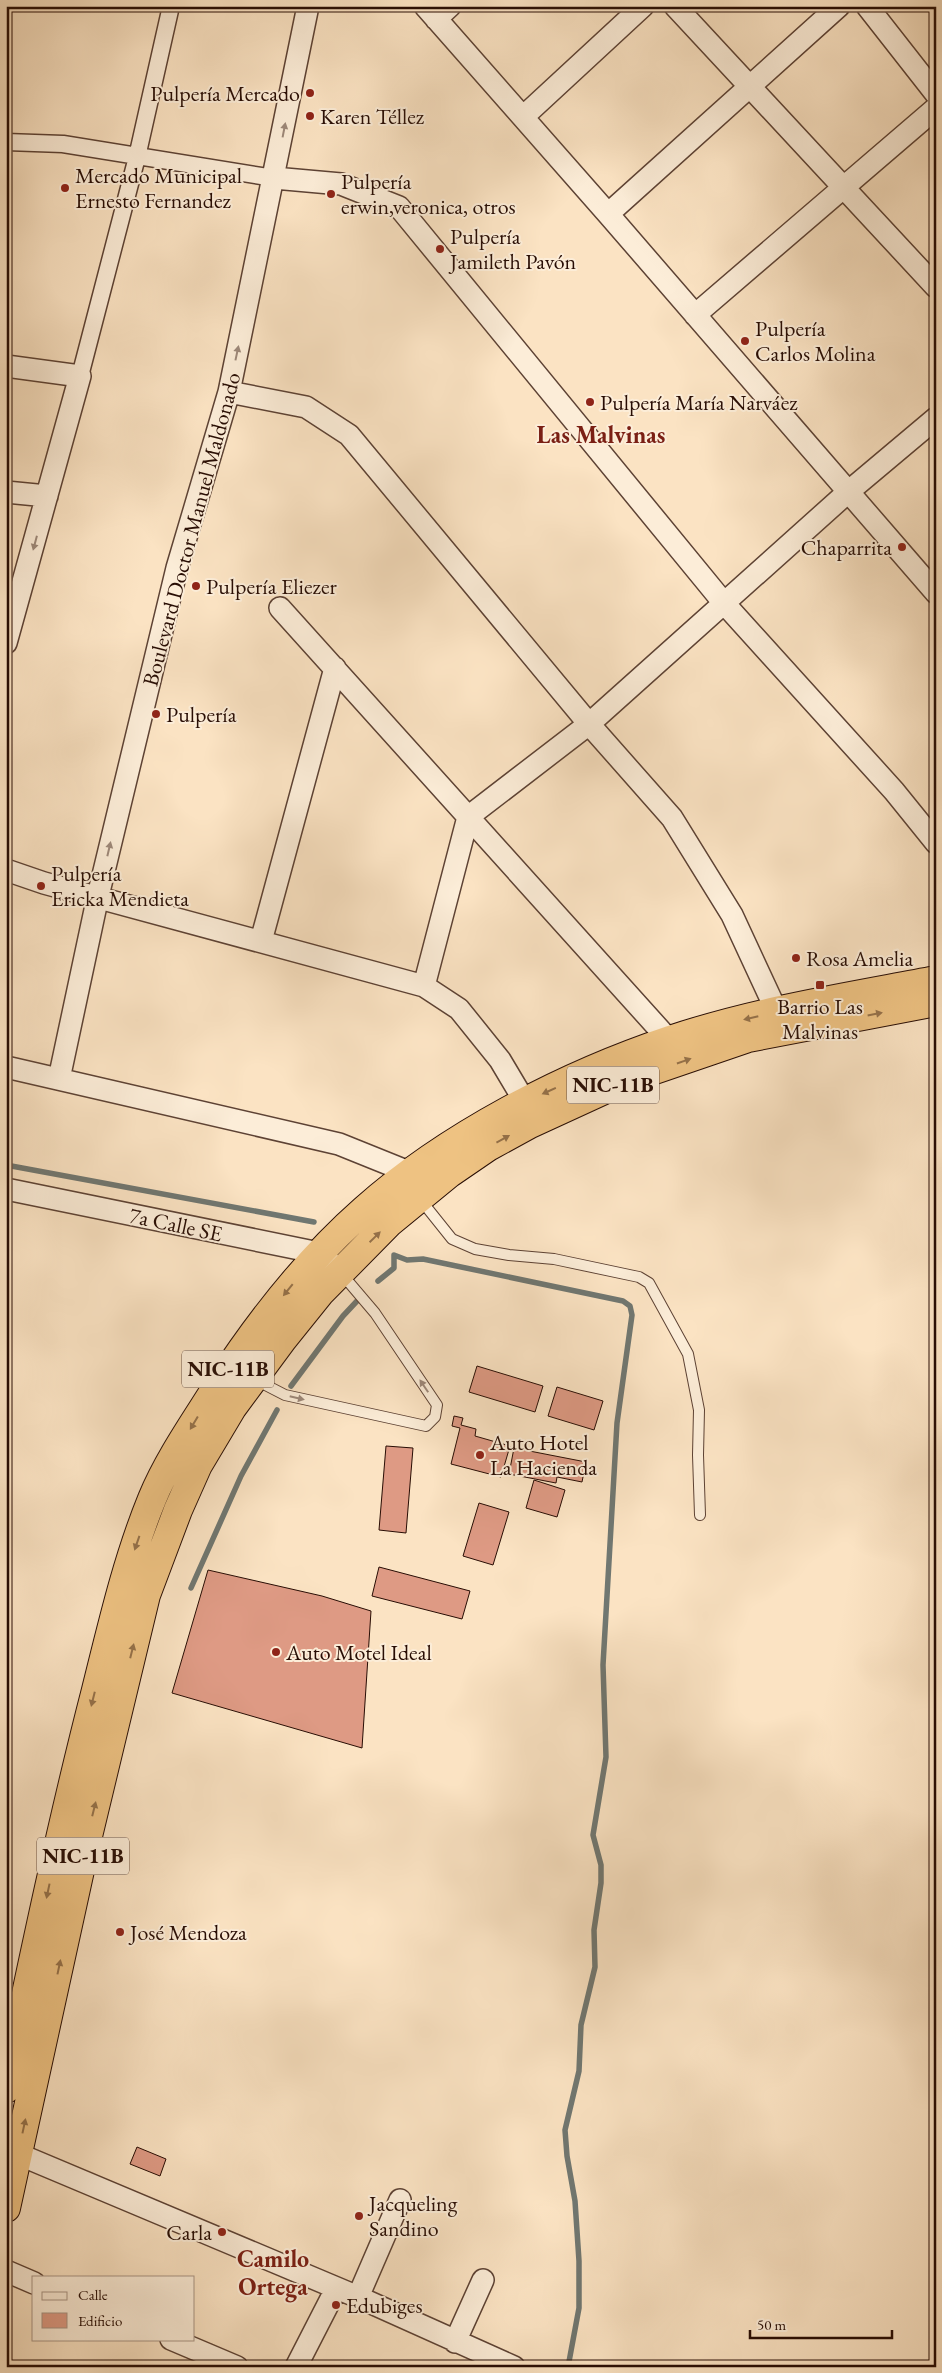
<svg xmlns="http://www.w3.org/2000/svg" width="942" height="2373" font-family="'EB Garamond',serif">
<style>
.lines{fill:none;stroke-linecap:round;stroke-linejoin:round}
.stream{stroke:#707771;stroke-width:5.5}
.building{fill:#de9a84;stroke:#280d04}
.service-casing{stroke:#5d4234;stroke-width:12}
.pedestrian-casing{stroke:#5d4234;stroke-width:19}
.minor-casing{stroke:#5d4234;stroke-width:24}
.trunk-casing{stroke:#280d04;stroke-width:30}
.service{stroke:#fcedd8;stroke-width:10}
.pedestrian{stroke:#fcedd8;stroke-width:16}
.minor{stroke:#fcedd8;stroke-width:21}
.trunk{stroke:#eec282;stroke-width:28}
.oneway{fill:#9d8879}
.oneway2{fill:#957149}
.poi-dot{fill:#8f2418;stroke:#fcedd8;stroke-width:2}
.labels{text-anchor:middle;stroke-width:4;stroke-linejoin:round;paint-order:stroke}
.shield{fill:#fcedd8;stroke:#685044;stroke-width:1}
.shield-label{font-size:21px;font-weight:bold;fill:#280d04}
.poi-label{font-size:22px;fill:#280d04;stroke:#fcedd8;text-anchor:start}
.street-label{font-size:22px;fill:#280d04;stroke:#fcedd8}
.neighbourhood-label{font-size:24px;font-weight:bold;fill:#7a1f14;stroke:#fcedd8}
</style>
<rect width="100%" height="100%" fill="#fbe3c3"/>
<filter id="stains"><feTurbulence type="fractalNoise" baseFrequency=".004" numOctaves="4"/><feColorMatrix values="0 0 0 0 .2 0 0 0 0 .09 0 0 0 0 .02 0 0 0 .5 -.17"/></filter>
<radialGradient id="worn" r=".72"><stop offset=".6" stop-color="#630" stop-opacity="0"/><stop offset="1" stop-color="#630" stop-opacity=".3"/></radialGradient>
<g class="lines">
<path class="stream" d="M6,1165l308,57
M378,1281l16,-13v-13l13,5 16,-1 200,42 7,5 2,9 -15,108 -14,242 3,92 -13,78 8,30v18l-7,47 1,37 -14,58 -2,46 -14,59 2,26 8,45 4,60v47l-11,59
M291,1386l52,-70 14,-15
M191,1588l50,-112 36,-66"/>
</g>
<path class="building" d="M477,1366l66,20 -8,26 -66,-20z
M557,1387l46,14 -9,29 -46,-14z
M454,1416l9,2 -2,7 15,4 -1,7 35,10 -9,31 -50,-13 9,-36 -8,-2z
M386,1446l27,2 -7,85 -27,-3z
M514,1448l72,14 -4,20 -25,-5 -1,6 -47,-9z
M534,1480l31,10 -8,27 -31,-9z
M479,1503l30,9 -16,53 -30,-9z
M379,1567l91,24 -8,28 -90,-23z
M208,1570l114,26 49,15 -9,137 -190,-55z
M137,2147l29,12 -6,17 -30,-12z"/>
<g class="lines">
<g class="service-casing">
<path id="service" d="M420,1199l32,40 23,10 34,6 45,4 85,18 10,6 39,71 11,56 -1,45 2,60
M254,1379l31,16 141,31 9,-9 2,-12 -62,-92 -34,-40"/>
</g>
<g class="pedestrian-casing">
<path id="pedestrian" d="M6,142l57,2 211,34
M80,376l57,-219 34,-151"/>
</g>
<g class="minor-casing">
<path id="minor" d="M425,6l183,208 328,379
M675,6l261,281
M867,6l69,88
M436,19l14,-13
M523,117l120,-111
M274,178l67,6 58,23 324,395 171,189 42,52
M608,214l231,-208
M695,315l241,-207
M6,366l74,10 -74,267
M229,392l77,15 43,28 240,289 83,94 60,97 45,97
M6,492l41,4
M280,608l389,432
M6,870l38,13 380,103 35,23 41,51 25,42
M261,941l74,-273
M424,986l44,-169 121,-93 259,-232 88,-74
M6,1067l333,77 72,29
M59,1079l39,-183 79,-328 52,-176 79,-386
M6,1189l313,64 10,8
M18,2154l340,143 156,70
M6,2271l28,12
M358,2297l42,-97
M171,2339l66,28
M455,2342l28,-62
M296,2367l40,-78"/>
</g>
<g class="trunk-casing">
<path id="trunk" d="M6,2089c28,-134 56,-267 90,-399 16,-64 31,-130 56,-191 16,-39 42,-76 64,-111 42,-65 90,-127 148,-178 83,-74 201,-135 306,-170 86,-29 177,-43 266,-60
M6,2208l76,-347 64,-266 32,-85 20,-45 34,-57 51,-69 37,-46 69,-70 61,-50 38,-26 42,-23 98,-45 120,-41 188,-36"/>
</g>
<use href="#service" class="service"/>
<use href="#pedestrian" class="pedestrian"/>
<use href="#minor" class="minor"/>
<use href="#trunk" class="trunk"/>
</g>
<defs><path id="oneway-solid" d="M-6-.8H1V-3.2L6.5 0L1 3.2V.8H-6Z" transform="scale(1.25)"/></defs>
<g class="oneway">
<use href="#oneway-solid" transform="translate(284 130) rotate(-79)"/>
<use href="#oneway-solid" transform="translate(237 353) rotate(-78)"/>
<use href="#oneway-solid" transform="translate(35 543) rotate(105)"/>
<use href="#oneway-solid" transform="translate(109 849) rotate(-77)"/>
<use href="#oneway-solid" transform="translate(424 1386) rotate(-124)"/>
<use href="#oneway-solid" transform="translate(297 1398) rotate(13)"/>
</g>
<g class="oneway2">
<use href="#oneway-solid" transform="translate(875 1014) rotate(-11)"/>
<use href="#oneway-solid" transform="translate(751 1018) rotate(167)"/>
<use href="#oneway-solid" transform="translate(684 1061) rotate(-19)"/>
<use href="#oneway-solid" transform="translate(549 1091) rotate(156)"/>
<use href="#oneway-solid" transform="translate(503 1139) rotate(-29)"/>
<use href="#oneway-solid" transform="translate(375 1237) rotate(-44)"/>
<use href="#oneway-solid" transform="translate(288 1290) rotate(129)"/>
<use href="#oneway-solid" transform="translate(194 1423) rotate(121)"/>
<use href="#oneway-solid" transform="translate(137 1543) rotate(109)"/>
<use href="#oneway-solid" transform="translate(132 1651) rotate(-76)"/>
<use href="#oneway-solid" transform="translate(93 1699) rotate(104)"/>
<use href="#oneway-solid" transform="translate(94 1809) rotate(-76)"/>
<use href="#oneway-solid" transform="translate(48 1891) rotate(102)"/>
<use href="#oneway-solid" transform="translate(59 1967) rotate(-78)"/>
<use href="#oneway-solid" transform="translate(24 2126) rotate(-78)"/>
</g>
<g class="poi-dot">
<circle cx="310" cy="93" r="5"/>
<circle cx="310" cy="116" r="5"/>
<circle cx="65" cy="188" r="5"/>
<circle cx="331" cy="194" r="5"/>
<circle cx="440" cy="249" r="5"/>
<circle cx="745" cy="341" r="5"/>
<circle cx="590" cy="402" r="5"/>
<circle cx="902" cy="547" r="5"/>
<circle cx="196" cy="586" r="5"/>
<circle cx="156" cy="714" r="5"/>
<circle cx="41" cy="886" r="5"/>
<circle cx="796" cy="958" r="5"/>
<rect x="815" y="980" width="10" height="10" rx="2.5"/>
<circle cx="480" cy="1455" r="5"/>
<circle cx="276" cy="1652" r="5"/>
<circle cx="120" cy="1932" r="5"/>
<circle cx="359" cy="2216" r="5"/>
<circle cx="222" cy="2232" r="5"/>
<circle cx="336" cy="2305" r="5"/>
</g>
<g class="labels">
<g class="shield">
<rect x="567" y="1066.5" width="92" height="37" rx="4"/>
<rect x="182" y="1350.5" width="92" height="37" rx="4"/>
<rect x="37" y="1837.5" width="92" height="37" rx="4"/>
</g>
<g class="shield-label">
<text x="613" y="1092">NIC-11B</text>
<text x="228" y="1376">NIC-11B</text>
<text x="83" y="1863">NIC-11B</text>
</g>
<g class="poi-label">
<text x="300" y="101" text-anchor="end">Pulpería Mercado</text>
<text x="320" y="124">Karen Téllez</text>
<text x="75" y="183">Mercado Municipal<tspan x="75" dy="25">Ernesto Fernandez</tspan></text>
<text x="341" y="189">Pulpería<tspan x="341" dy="25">erwin,veronica, otros</tspan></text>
<text x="450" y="244">Pulpería<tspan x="450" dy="25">Jamileth Pavón</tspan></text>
<text x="755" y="336">Pulpería<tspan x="755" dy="25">Carlos Molina</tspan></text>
<text x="600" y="410">Pulpería María Narváez</text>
<text x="892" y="555" text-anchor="end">Chaparrita</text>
<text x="206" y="594">Pulpería Eliezer</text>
<text x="166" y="722">Pulpería</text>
<text x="51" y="881">Pulpería<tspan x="51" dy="25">Ericka Mendieta</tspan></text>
<text x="806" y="966">Rosa Amelia</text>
<text x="820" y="1014" text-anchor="middle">Barrio Las<tspan x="820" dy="25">Malvinas</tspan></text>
<text x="490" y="1450">Auto Hotel<tspan x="490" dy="25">La Hacienda</tspan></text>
<text x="286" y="1660">Auto Motel Ideal</text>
<text x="130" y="1940">José Mendoza</text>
<text x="369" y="2211">Jacqueling<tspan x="369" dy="25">Sandino</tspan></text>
<text x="212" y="2240" text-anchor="end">Carla</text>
<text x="346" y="2313">Edubiges</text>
</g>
<g class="street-label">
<text transform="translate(191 529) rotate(-75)" y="8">Boulevard Doctor Manuel Maldonado</text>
<text transform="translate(176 1224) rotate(12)" y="8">7a Calle SE</text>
</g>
<g class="neighbourhood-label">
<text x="601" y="443">Las Malvinas</text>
<text x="273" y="2267">Camilo<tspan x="273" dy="28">Ortega</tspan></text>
</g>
</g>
<rect width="942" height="2373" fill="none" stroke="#fbe3c3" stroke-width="25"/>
<rect x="8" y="8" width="927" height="2358" fill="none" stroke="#280d04" stroke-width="2.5"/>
<rect x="12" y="12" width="917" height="2348" fill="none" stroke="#280d04"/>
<rect x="32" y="2276" width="162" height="65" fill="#fcedd8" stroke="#a79383"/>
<rect x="42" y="2292" width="25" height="8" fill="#fcedd8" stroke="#a79383"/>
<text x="78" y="2300" font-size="15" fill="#280d04">Calle</text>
<rect x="42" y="2313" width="25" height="15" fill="#de9a84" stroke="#a79383"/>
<text x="78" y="2326" font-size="15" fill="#280d04">Edificio</text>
<path d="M750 2330v8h142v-8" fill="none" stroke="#280d04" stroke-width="2.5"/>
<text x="757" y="2330" font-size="15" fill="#280d04" stroke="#fcedd8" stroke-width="4" paint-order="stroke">50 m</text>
<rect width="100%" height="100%" filter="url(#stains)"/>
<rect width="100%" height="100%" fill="url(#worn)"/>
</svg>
